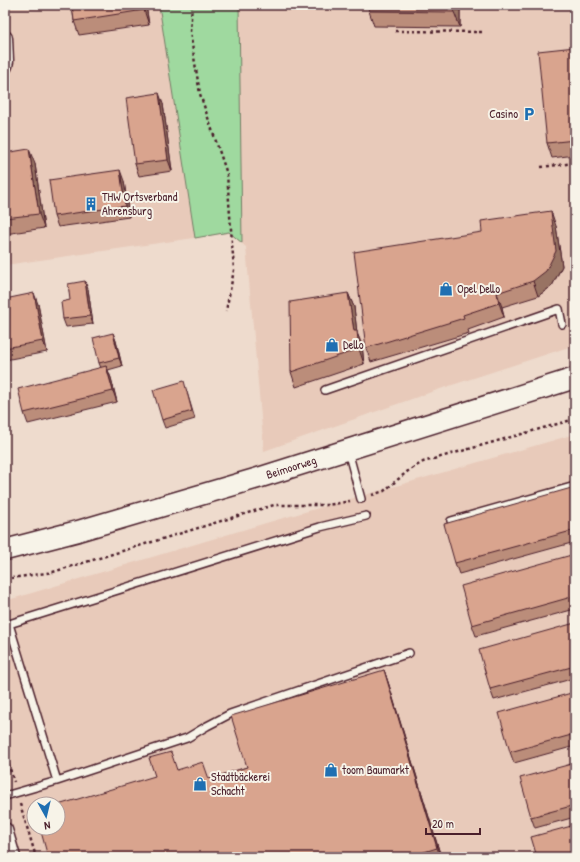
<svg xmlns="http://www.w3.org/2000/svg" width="580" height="862" font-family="'Patrick Hand',sans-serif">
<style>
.built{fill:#e8caba;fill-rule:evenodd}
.park{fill:#9fd99f;stroke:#747c65}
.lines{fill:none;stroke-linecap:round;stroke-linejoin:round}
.service-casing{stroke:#4a1f2b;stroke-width:10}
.minor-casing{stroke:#4a1f2b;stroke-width:17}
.secondary-casing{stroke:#4a1f2b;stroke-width:23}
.path{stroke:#4a1f2b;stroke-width:2.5;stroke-dasharray:3 3;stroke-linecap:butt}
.service{stroke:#f7f3e8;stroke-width:7}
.minor{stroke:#f7f3e8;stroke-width:14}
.secondary{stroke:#f7f3e8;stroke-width:20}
.wall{fill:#bb8d7a;stroke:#4a1f2b}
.shaded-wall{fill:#987363;stroke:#4a1f2b}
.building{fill:#d9a48e;stroke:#4a1f2b}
.labels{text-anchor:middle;stroke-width:4;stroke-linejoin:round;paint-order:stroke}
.poi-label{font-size:12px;fill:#4a1f2b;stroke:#f7f3e8;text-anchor:start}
.street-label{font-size:12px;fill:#4a1f2b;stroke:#f7f3e8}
</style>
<rect width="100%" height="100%" fill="#eedbcd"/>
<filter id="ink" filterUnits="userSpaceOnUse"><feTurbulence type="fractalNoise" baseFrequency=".025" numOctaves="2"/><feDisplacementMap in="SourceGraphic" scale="8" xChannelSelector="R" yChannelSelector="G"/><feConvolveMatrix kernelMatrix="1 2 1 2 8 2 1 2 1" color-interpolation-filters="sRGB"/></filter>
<g filter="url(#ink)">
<path class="built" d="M5,5h570v340l-135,44 -176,62 -18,-204 -17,-14 -224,32z
M575,434v423h-570v-256l261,-78 144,-41zM34,804h24v24h-24z"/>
<path class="park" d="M159,5h80l3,238 -13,-11 -34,6z"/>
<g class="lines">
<g class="service-casing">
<path id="service" d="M325,390l234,-81 3,15
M348,451l13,48
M451,521l124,-35
M57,781l-48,-157 311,-97 46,-11
M5,796l52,-15 130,-43 20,-12 23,-12 179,-61"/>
</g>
<g class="minor-casing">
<path id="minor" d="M5,38l1,23 -1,5
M5,830l8,27"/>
</g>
<g class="secondary-casing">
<g id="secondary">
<path id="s1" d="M5,550l73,-19 180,-53 317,-100"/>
</g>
</g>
<path class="path" d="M192,5l-2,27 10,62 27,80 7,96 -8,41
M395,31l88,1
M541,167l34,-4
M372,495l12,-4 24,-20 15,-9 152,-43
M5,579l48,-7 221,-67h54l22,-4
M5,752l9,30
M20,804l16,53"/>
<use href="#service" class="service"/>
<use href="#minor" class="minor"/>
<use href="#secondary" class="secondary"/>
</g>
<path class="wall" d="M72,5h74l3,20 -70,10 -5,-14z
M369,5h91v22l-86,-1 -5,-15z
M575,47v108l-23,3 -5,-15z
M163,104l9,67 -33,5 -4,-12z
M5,153l30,11 9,64 -39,6z
M124,181l5,36 -71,10 -4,-11z
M556,226l6,40 -10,20 -14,10 -36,11 2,10 -36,13 1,3 -98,29 -5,-14z
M88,289l5,35 -27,3 -3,-8 7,-19z
M348,293l6,14 3,26 5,12 2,19 -68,23 -5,-15z
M5,299l33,5 9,48 -42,8z
M113,333l3,8 6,25 -14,4 3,8 6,24 -89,22 -4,-11 77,-45 -2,-5z
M186,389l9,30 -30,9 -3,-8z
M575,487v55l-116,32 -4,-11z
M575,554v55l-99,27 -4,-11z
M575,623v55l-81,22 -4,-11z
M384,670l5,15 52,172h-393l130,-87 31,9 38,-12z
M575,692v54l-61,17 -4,-11z
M575,763v54l-40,11 -4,-11z"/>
<path class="shaded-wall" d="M143,5h3l3,20 -5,-15z
M454,5h6v22l-6,-15z
M159,93l4,11 9,67 -4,-11z
M29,149l6,15 9,64 -5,-14z
M120,170l4,11 5,36 -4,-11z
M551,211l5,15 6,40 -10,20 -14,10 -5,-15z
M85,281l3,8 5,35 -3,-8z
M34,293l4,11 9,48 -4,-11z
M348,293l6,14 3,26 5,12 2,19 -5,-15 -5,-18z
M497,293l5,14 2,10 -5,-14z
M113,333l3,8 6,25 -3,-8z
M106,366l5,12 6,24 -4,-11z
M384,670l5,15 52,172 -4,-9z"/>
<path class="building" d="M72,5h71l1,5 -70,11z
M369,5h85v7l-85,-1z
M575,47v93l-28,3 -9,-92z
M159,93l9,67 -33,4 -9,-66z
M29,149l10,65 -34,4v-65z
M120,170l5,36 -71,10 -5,-36z
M551,211l5,40 -10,20 -13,10 -36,12 2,10 -36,12 1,3 -98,30 -12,-96 128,-20 -1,-11z
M85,281l5,35 -27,3 -2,-17 9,-2 -2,-16z
M34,293l9,48 -38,7v-49z
M348,293l6,38h3l2,18 -68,23 -1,-70z
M113,333l6,25 -20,5 -6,-25z
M106,366l7,25 -89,22 -6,-24z
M184,381l8,30 -30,9 -9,-30z
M575,487v43l-120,33 -11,-39z
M575,554v42l-103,29 -11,-39z
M575,623v43l-85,23 -11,-39z
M384,670l53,178 -29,9h-360l-8,-29h18v-23l97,-29 -6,-18 22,-6 6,18 26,-8 6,17 38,-12 -16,-51z
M575,692v42l-65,18 -11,-39z
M575,763v42l-44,12 -11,-39z
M575,825v32h-38l-6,-20z"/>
</g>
<defs>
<g id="parking-bare" transform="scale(1.08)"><path d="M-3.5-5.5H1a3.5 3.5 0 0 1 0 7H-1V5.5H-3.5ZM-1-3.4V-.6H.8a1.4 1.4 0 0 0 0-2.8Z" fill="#1f6fb2" stroke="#f7f3e8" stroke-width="2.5" paint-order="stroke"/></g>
<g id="building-bare" transform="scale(1.08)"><path d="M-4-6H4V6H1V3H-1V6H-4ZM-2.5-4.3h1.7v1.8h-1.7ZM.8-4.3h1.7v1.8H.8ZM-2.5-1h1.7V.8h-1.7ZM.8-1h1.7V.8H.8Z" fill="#1f6fb2" stroke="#f7f3e8" stroke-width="2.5" paint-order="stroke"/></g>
<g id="shop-bare" transform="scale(1.08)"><path d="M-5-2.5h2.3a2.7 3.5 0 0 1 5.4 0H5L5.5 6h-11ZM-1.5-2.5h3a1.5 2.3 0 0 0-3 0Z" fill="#1f6fb2" stroke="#f7f3e8" stroke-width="2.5" paint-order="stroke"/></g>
</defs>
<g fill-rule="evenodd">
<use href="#parking-bare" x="529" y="114"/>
<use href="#building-bare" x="91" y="204"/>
<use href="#shop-bare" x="446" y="289"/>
<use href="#shop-bare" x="332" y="345"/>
<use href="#shop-bare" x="331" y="770"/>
<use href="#shop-bare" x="200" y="784"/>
</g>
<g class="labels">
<g class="poi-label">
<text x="518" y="118" text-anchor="end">Casino</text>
<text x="102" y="201">THW Ortsverband<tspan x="102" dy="14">Ahrensburg</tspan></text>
<text x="457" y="293">Opel Dello</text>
<text x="343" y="349">Dello</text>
<text x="342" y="774">toom Baumarkt</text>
<text x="211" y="781">Stadtbäckerei<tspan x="211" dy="14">Schacht</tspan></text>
</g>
<g class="street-label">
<text dy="4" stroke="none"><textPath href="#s1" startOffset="298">Beimoorweg</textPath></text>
</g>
</g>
<rect width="580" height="862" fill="none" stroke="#f7f3e8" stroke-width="20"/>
<rect x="10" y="10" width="560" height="842" fill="none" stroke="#4a1f2b" stroke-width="1.5" filter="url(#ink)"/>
<g transform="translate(46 816) rotate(172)"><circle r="19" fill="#f7f3e8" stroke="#b29e9c"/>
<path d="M0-3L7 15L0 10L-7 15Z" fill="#1f6fb2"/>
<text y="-6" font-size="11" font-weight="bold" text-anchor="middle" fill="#4a1f2b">N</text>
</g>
<path d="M426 828v6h54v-6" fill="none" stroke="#4a1f2b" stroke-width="2"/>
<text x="432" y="828" font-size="12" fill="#4a1f2b" stroke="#f7f3e8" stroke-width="3" paint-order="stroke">20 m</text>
</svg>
